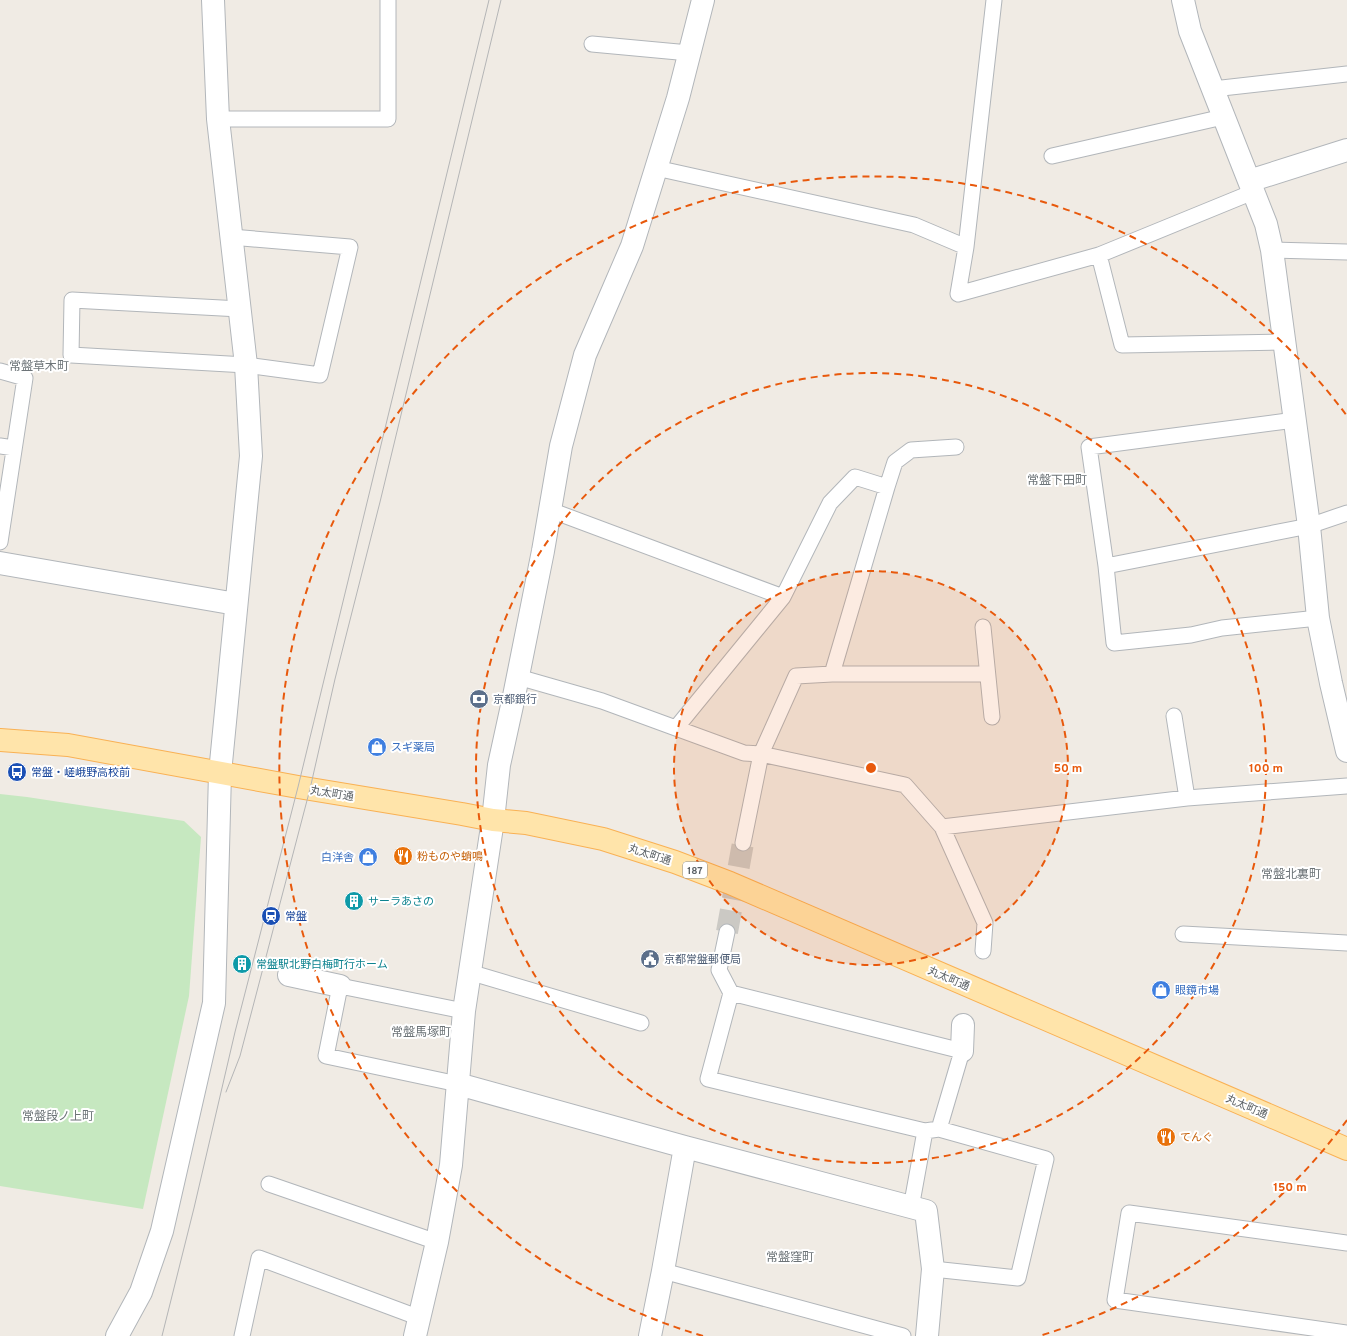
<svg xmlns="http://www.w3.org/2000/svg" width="1347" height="1336" font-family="Overpass,'Noto Sans JP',sans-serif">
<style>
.green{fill:#c6e8c0}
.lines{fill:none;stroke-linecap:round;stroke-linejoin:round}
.pedestrian-tunnel{stroke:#cbc9c4;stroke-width:22;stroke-dasharray:22 11;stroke-linecap:butt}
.service-casing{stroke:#b2b6ba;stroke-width:17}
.minor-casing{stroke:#b2b6ba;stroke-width:24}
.primary-casing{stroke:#f9b154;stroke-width:24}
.service{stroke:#fff;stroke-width:15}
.minor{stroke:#fff;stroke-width:22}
.primary{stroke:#ffe4aa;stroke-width:22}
.tram{stroke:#b4b5b6;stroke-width:1}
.ring{fill:none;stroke:#e8590c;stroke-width:2;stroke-dasharray:7 5}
.labels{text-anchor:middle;stroke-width:4;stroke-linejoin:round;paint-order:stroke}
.shield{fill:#fff;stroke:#8d9194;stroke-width:1}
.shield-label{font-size:10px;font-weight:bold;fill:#5c6266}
.service-label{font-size:11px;fill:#4e5e75;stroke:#fff;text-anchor:start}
.shop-label{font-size:11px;fill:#366cbe;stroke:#fff;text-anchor:start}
.transit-label{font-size:11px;fill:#164399;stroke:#fff;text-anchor:start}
.street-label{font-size:11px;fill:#5c6266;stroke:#fff}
.food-label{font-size:11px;fill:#c56008;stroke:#fff;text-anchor:start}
.culture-label{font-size:11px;fill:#0d838f;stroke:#fff;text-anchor:start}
.neighbourhood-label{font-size:12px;fill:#6d7478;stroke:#fff}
.centre{fill:#e8590c;stroke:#fff;stroke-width:2}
.ring-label{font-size:12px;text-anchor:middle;font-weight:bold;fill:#e8590c;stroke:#fff;stroke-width:4;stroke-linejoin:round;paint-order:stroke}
</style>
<rect width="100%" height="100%" fill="#f0ebe4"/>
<path class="green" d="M0,794l27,3 157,24 17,16 -12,159 -46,213 -143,-23z"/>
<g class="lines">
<path class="pedestrian-tunnel" d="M727,932l16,-89"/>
<g class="service-casing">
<path id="service" d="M994,0l-28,247 -8,47 141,-39 154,-63
M592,44l97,9
M1213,89l134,-15
M218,119h170v-119
M1052,156l171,-39
M656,168l258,57 52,22
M231,237l119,10 -30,128 -74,-10 -175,-10 1,-55 168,9
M1272,250l75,2
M1099,255l23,90 163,-3
M0,371l25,7 -25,164
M1295,420l-206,27 17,119 8,77 77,-8 31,-7 96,-10
M0,446l14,2
M887,487l8,-25 16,-12 45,-3
M550,510l233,87
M1106,566l203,-40 38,-13
M983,627l9,90
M518,677l84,24 142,52 17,1 144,31 37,42 245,-29 160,-12
M1174,716l13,82
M676,728l107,-131 47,-94 25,-26 32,10 -55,187
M942,827l43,96 -2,28
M743,843l18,-89 35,-78 36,-2h155
M727,932l-8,38 12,23 -23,86 217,52 14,-2 23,-78 -231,-58
M1183,934l164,9
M469,972l172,51
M458,1084l-132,-28 14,-70 124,25
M269,1184l168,58
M911,1208l14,-77
M1347,1243l-218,-30 -14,87 232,33
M933,1269l85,9 28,-119 -107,-30
M663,1271l240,65
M242,1336l17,-78 161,60"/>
</g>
<g class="minor-casing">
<path id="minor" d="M1183,0l7,31 76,193 6,26 37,276 9,92 13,65 16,68
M1249,181l98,-31
M0,563l236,41
M289,975l51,11
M962,1051l1,-26
M458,1084l227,63 241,64 7,58 -6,67
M117,1336l24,-44 21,-61 52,-228 6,-230 31,-317 -5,-91 -28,-246 -5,-119
M415,1336l22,-94 14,-77 13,-154 29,-191 6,-55 14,-64 30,-150 18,-105 24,-91 47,-109 46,-148 25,-98
M650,1336l13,-65 22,-124"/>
</g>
<g class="primary-casing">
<path id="primary" d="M0,740l68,5 230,42 164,27 31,6 33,3 77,16 72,23 55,21 617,266"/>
</g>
<use href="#service" class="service"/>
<use href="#minor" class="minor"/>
<use href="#primary" class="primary"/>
<path class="tram" d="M226,1092l14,-36 70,-267 25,-110 45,-177 121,-502
M162,1336l32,-128 41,-176 63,-245 191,-787"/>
</g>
<circle cx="871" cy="768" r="197" fill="#e8590c" fill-opacity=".12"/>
<g class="ring">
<circle cx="871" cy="768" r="197"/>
<circle cx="871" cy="768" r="395"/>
<path d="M1347 1120A592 592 0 0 1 1039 1336M703 1336A592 592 0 1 1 1347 416"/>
</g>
<defs>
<g id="bank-disc" transform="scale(1)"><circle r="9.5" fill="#5c6f8a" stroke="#fff"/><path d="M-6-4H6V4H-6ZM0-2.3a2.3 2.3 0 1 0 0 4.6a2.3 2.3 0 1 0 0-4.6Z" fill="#fff"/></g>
<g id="shop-disc" transform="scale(1)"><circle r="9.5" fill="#3f7fe0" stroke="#fff"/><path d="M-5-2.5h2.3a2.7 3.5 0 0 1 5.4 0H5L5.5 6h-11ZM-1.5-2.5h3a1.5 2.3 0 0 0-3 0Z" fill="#fff"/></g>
<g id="bus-disc" transform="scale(1)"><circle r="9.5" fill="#1a4fb4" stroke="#fff"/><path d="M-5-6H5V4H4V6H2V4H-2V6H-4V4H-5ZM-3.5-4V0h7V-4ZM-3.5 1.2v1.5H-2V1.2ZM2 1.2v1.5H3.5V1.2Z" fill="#fff"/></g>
<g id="restaurant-disc" transform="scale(1)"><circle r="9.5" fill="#e8710a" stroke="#fff"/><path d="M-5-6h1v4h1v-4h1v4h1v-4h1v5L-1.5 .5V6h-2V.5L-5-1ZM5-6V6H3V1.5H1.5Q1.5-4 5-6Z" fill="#fff"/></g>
<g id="building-disc" transform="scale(1)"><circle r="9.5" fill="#0f9aa8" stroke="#fff"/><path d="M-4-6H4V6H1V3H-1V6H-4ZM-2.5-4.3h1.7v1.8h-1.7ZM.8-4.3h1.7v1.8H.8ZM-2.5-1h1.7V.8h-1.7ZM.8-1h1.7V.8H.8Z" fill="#fff"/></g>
<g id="station-disc" transform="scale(1)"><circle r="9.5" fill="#1a4fb4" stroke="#fff"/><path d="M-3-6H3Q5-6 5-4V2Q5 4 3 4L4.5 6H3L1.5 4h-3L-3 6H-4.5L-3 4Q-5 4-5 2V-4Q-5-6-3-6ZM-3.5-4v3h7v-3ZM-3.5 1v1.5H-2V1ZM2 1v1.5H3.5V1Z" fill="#fff"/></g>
<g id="civic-disc" transform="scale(1)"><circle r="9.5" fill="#5c6f8a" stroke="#fff"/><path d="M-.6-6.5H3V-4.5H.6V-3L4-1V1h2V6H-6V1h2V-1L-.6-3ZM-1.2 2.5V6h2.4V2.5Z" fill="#fff"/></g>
</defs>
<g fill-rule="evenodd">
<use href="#bank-disc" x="479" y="699"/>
<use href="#shop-disc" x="377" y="747"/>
<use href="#bus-disc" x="17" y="772"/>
<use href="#restaurant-disc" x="403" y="856"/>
<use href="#shop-disc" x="368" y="857"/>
<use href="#building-disc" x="354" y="901"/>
<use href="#station-disc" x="271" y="916"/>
<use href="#civic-disc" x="650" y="959"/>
<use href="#building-disc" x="242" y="964"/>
<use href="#shop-disc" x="1161" y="990"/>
<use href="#restaurant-disc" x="1166" y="1137"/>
</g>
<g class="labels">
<rect class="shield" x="683" y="862" width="24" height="16" rx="3"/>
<g class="shield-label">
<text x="695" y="874">187</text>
</g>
<g class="service-label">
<text x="493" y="703">京都銀行</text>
<text x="664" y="963">京都常盤郵便局</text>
</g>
<g class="shop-label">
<text x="391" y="751">スギ薬局</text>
<text x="354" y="861" text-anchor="end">白洋舎</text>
<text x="1175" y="994">眼鏡市場</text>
</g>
<g class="transit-label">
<text x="31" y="776">常盤・嵯峨野高校前</text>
<text x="285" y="920">常盤</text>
</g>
<g class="street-label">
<text transform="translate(332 793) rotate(9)" y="4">丸太町通</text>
<text transform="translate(650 854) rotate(18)" y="4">丸太町通</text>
<text transform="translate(949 978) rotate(23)" y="4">丸太町通</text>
<text transform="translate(1247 1106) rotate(23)" y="4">丸太町通</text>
</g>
<g class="food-label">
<text x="417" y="860">粉ものや蛸鳴</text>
<text x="1180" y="1141">てんぐ</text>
</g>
<g class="culture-label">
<text x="368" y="905">サーラあさの</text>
<text x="256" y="968">常盤駅北野白梅町行ホーム</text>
</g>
<g class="neighbourhood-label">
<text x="39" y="370">常盤草木町</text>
<text x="1057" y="484">常盤下田町</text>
<text x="1291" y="878">常盤北裏町</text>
<text x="421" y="1036">常盤馬塚町</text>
<text x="58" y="1120">常盤段ノ上町</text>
<text x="790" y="1261">常盤窪町</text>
</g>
</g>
<circle cx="871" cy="768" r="6" class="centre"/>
<g class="ring-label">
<text x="1068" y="772">50 m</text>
<text x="1266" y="772">100 m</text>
<text x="1290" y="1191">150 m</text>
</g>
</svg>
